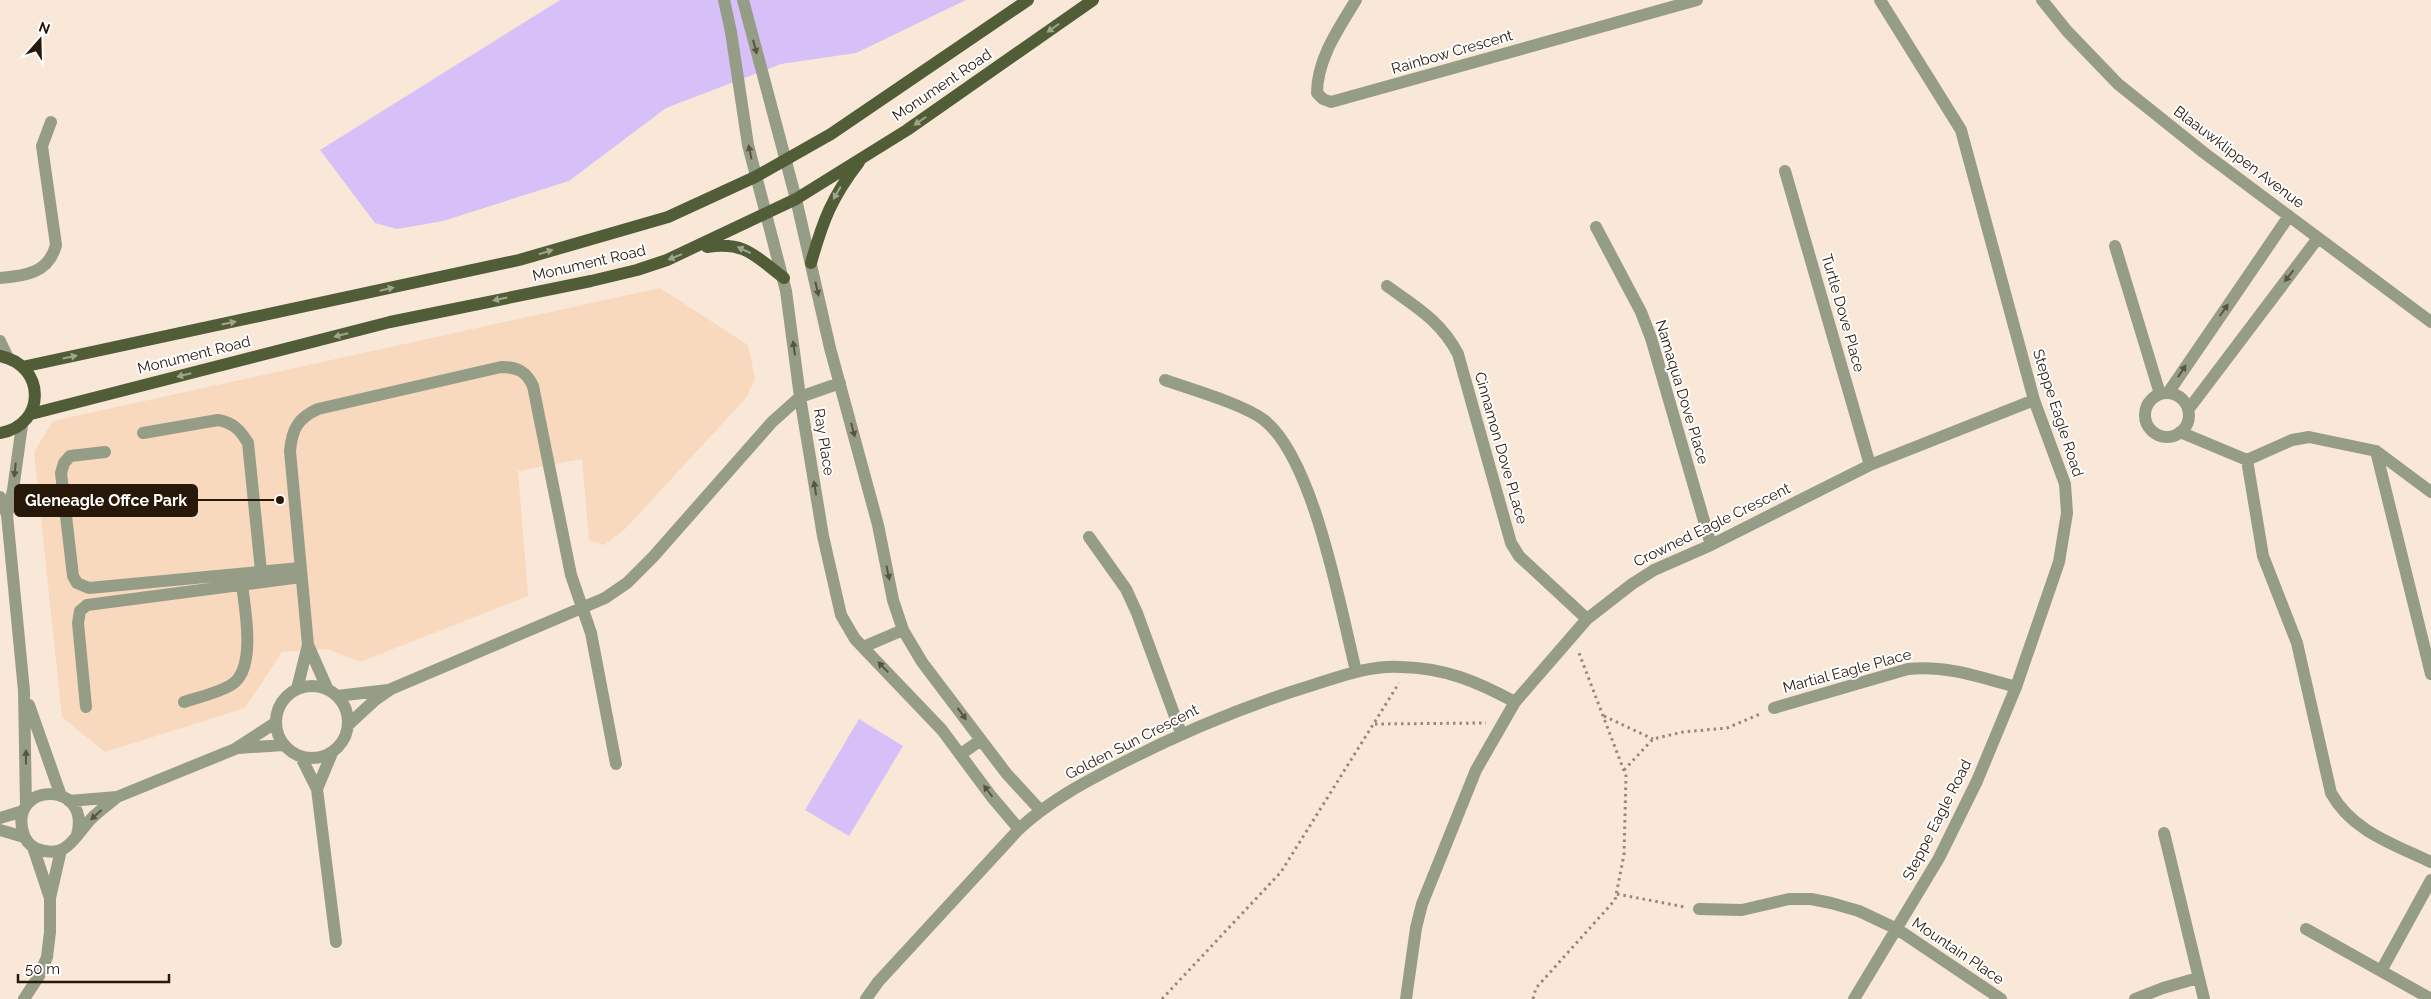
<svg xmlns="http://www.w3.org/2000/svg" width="2431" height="999" font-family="Raleway,sans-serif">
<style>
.built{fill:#f8d9be}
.green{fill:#d7c0f7}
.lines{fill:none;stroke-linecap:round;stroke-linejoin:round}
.path{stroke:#998878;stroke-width:3;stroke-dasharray:2.5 4;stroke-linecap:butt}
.minor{stroke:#959d87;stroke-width:12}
.major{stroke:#505d36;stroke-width:12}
.oneway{fill:#9fa690}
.oneway2{fill:#595442}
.labels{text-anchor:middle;stroke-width:4;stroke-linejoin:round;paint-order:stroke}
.street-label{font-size:15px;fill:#281809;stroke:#fff}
.leader{fill:none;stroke:#281809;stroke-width:2}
.callout-dot{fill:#281809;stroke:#fff;stroke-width:2}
.callout{fill:#281809;stroke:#281809;stroke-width:2}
.callout-label{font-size:16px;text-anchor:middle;font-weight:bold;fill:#fff}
</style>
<rect width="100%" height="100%" fill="#f9e7d7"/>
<path class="built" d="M660,288l88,57 7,33 -9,20 -121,131 -21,16 -15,-5 -7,-81 -64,12 10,125 -168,66 -32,-13 -46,3 -37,56 -140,44 -43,-35 -28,-265 19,-31z"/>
<path class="green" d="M560,0h406l-110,53 -75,11 -115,44 -97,73 -126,40 -46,8 -22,-6 -55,-73z
M859,719l44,27 -54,90 -44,-26z"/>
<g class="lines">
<path class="path" d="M1604,716l49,23
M1375,724l111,-1
M1624,770l29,-31 30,-7 44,-4 33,-14
M1617,894l68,13
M1162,999l119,-127 118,-189
M1533,999l3,-11 79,-88 9,-45 2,-79 -47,-123"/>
<path class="minor" d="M724,0l7,32 17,113 38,146 14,106 23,139 18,79 14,24 87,91 49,66 28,33
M743,0l53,199 34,149 48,177 15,75 10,30 19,32 84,111 34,37
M1356,0c-17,28 -39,59 -39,93l6,6 8,3 366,-102
M2042,0l25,31 51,53 85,68 228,170
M1785,171l85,294
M1596,227l45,85 10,26 60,207
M2115,246l45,148
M0,278c25,-2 49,-5 56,-33l-14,-99 9,-24
M1387,286c29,21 54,35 71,68l53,189 8,13 68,63
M0,341l8,17
M1165,380c25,9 78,24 99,40 50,39 76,187 92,251
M2168,393l121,-177
M2145 415a22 22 0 1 1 44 0a22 22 0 1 1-44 0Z
M2188,410l130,-172
M2180,432l67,28 45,-20 17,-3 67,14 55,41
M143,433l75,-13c16,3 22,10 30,23l13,128
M2376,451l55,223
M105,452l-35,4 -6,7 -3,10 12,103 4,7 12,5 211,-20
M2247,460l16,96 34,87 34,150c21,38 62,51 100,69
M0,497l7,18 17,176 2,115
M7,515l6,-25 9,-65
M1089,537l37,52 11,24 44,120
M863,647l40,-17
M276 722a36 36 0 1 1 72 0a36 36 0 1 1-72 0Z
M297,689l11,-44
M328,690l-20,-45 -18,-194c2,-22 8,-33 28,-42l183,-42c16,0 25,4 32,19l38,189 20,58 25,131
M337,696l51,-6
M184,702c15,-5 34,-9 47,-17 26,-15 14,-76 11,-100
M29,705l32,91
M86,707l-8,-84 2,-12 7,-6 214,-28
M1774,708l134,-39c38,-4 72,8 108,18
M348,725l27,-25 16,-11 214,-91 22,-15 26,-26 119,-135 28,-25 40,-14
M238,748l46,-3
M961,754l20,-14
M301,757l16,32 19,153
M317,789l15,-36
M69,801l48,-4 118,-48 40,-26
M0,818l23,-7
M0,830l24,7
M2164,833l40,166
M77,835c15,-55 -68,-53 -54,-3 2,8 7,14 14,17 30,11 37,-12 54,-30 8,-8 18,-15 26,-22
M33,847l17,51
M1699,909l43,1 47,-11h22l20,4 28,8 38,18 104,70
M2306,929l125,70
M2381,971l50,-91
M24,999l15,-23 8,-19 3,-25v-34l11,-48
M866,999l12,-17 141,-153c31,-29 68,-48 105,-67 61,-31 123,-57 189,-77 29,-9 57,-20 88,-18 44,1 75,14 114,35
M1406,999l10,-71 6,-24 54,-134 39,-68 72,-83 45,-35 22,-14 57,-25 159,-80 164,-65
M1854,999l85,-141 38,-77 39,-94 43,-125 8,-49 -2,-29 -31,-84 -73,-270 -81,-130
M2135,999l28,-11 35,-10"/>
<path class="major" d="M707,247c38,-6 48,9 77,31
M811,263c12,-43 21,-66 48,-101
M0,356c46,9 47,69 0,77
M22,367l497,-107 149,-43 87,-40 76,-43 197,-134
M31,414l359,-92 201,-41 46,-11 30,-10 129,-61 111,-69 186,-130"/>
</g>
<defs><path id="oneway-solid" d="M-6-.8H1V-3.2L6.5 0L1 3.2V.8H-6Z" transform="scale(1.25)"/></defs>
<g class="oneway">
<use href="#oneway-solid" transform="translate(1053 28) rotate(145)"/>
<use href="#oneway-solid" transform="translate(920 121) rotate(145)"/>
<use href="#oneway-solid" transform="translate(837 193) rotate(120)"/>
<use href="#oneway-solid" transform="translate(744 250) rotate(-155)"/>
<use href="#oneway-solid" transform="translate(546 252) rotate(-17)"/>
<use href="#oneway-solid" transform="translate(675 257) rotate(158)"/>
<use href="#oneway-solid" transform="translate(387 289) rotate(-13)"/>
<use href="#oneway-solid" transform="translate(500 299) rotate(168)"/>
<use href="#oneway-solid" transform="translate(229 323) rotate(-12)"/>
<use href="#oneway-solid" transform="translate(341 335) rotate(166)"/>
<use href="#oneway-solid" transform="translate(70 357) rotate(-12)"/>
<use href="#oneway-solid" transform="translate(184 375) rotate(166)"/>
</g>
<g class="oneway2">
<use href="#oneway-solid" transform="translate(755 47) rotate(75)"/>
<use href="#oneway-solid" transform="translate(750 152) rotate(-102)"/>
<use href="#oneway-solid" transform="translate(2289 276) rotate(128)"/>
<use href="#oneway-solid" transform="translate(817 289) rotate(77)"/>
<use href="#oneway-solid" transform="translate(2224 310) rotate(-55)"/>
<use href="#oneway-solid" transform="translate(794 348) rotate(-98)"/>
<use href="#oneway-solid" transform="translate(2182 371) rotate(-57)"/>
<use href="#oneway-solid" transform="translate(853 430) rotate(75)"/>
<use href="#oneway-solid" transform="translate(15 470) rotate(96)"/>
<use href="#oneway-solid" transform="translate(815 488) rotate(-99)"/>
<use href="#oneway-solid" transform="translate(888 573) rotate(78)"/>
<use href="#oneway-solid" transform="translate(883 667) rotate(-134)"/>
<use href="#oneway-solid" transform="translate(962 714) rotate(54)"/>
<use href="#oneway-solid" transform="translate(26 757) rotate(-90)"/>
<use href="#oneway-solid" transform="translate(988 791) rotate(-127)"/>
<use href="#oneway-solid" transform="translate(96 815) rotate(138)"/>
</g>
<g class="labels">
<g class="street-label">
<text transform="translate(1452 52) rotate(-16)" y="5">Rainbow Crescent</text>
<text transform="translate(942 85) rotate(-34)" y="5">Monument Road</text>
<text transform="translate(2239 157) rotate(37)" y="5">Blaauwklippen Avenue</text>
<text transform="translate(589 263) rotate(-13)" y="5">Monument Road</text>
<text transform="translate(1843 313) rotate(74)" y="5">Turtle Dove Place</text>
<text transform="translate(194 355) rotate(-14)" y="5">Monument Road</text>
<text transform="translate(1682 392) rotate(73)" y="5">Namaqua Dove Place</text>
<text transform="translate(2058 413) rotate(72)" y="5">Steppe Eagle Road</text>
<text transform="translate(824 442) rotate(81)" y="5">Ray Place</text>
<text transform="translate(1501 448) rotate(74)" y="5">Cinnamon Dove PLace</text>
<text transform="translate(1712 525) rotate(-26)" y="5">Crowned Eagle Crescent</text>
<text transform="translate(1847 671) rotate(-15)" y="5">Martial Eagle Place</text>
<text transform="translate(1132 742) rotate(-27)" y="5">Golden Sun Crescent</text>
<text transform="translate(1937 820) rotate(-63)" y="5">Steppe Eagle Road</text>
<text transform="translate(1958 951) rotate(34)" y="5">Mountain Place</text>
</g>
</g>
<path class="leader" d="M280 500L197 500"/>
<circle class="callout-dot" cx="280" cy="500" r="5"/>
<rect class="callout" x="15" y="485" width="182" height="31" rx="5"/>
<g class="callout-label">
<text x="106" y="506">Gleneagle Offce Park</text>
</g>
<g transform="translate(40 40) rotate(20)" stroke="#ffffff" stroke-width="4" paint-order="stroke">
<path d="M0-4L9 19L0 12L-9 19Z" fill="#281809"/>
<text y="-8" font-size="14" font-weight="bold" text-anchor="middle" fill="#281809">N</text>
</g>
<path d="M18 974v8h151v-8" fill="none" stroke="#281809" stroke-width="2.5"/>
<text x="25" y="974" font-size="15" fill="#281809" stroke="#ffffff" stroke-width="4" paint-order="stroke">50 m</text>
</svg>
